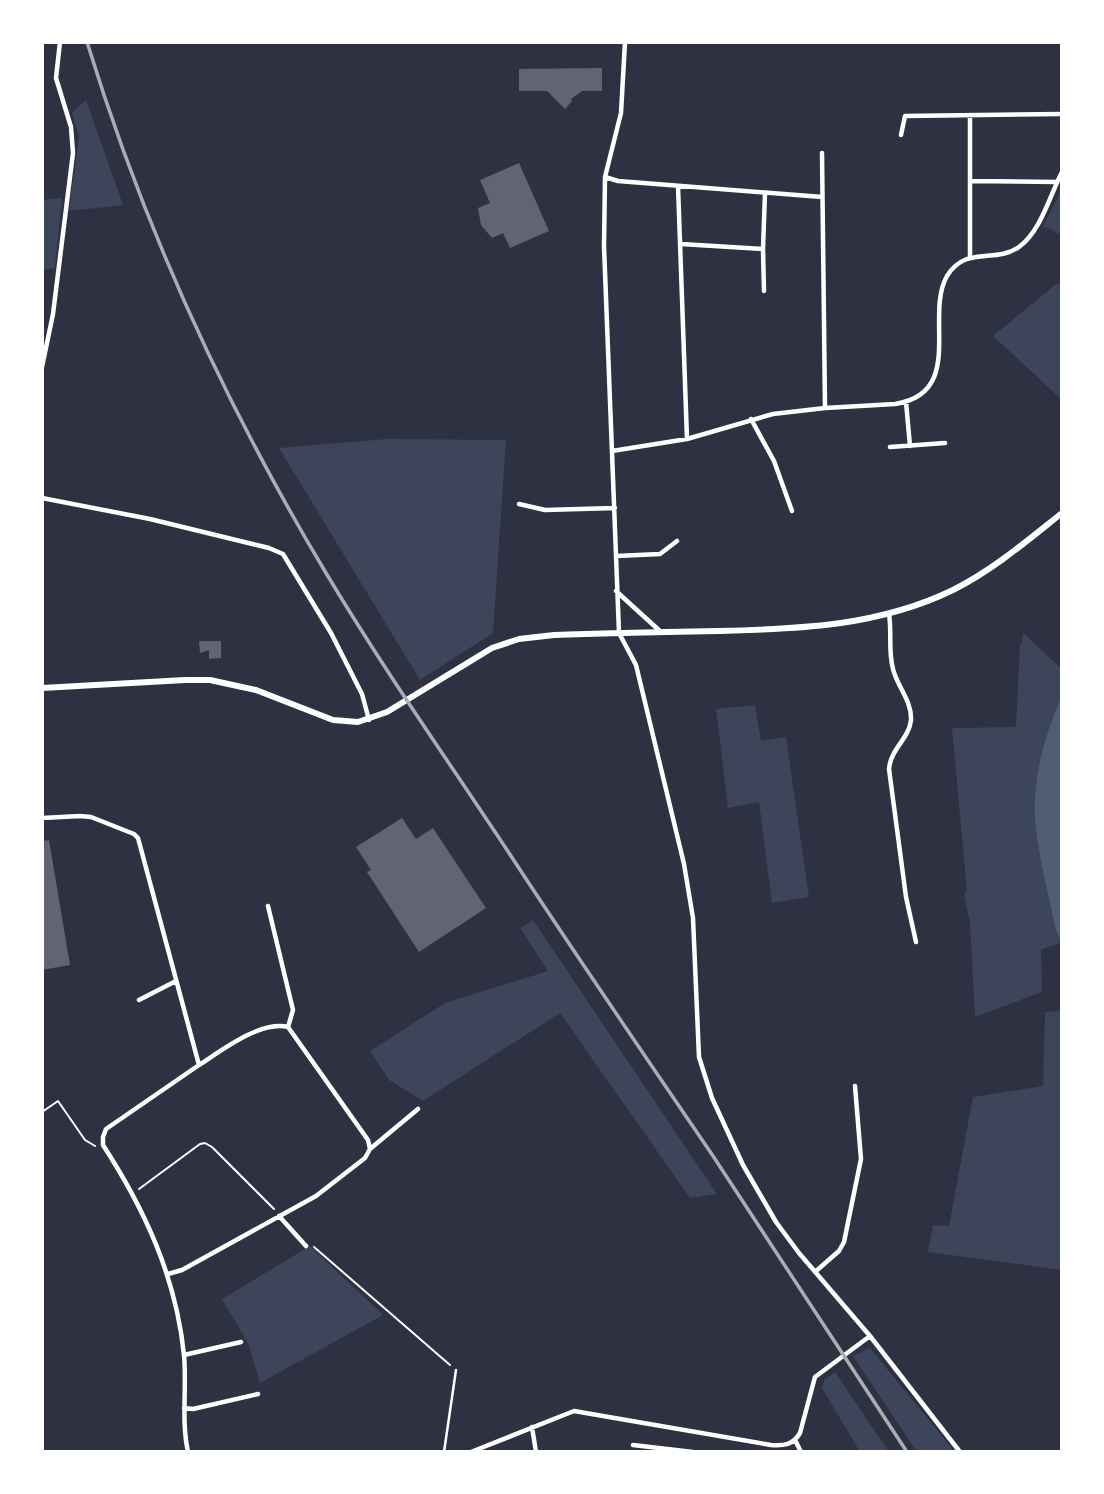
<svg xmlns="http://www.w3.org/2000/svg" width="1104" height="1494" font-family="'PT Sans',sans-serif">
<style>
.green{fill:#3c4559}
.water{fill:#4f5d75}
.building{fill:#626471}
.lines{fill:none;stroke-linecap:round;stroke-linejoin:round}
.path{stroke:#fff;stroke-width:2}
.service{stroke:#fff;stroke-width:2.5}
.minor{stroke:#fff;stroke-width:4.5}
.tertiary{stroke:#fff;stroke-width:6}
.rail{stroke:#abadb3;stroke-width:3.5}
</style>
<rect width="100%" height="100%" fill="#2d3142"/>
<path class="green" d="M86,100l37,105 -54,6 10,-74 -7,-24z
M1062,189v46l-19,-9z
M62,198l-7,70 -13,2v-70z
M1062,282v118l-69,-64 62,-51z
M387,439l119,1 -13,193 -73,47 -141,-232z
M1023,633l39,36v273l-21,8 1,42 -67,25 -5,-94 -6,-30 3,-1 -15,-164 64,-1 4,-84h2z
M755,705l6,36 25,-4 23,160 -37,6 -13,-101 -31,6 -12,-99z
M533,920l184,274 -27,4 -130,-185 -137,88 -34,-21 -19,-29 75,-48 103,-32 -28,-43z
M1062,1011v259l-134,-18 5,-27 16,1 24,-129 70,-11 2,-74z
M310,1246l73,69 -123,68 -11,-38 -27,-46z
M870,1348l85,104h-38l-64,-96z
M835,1372l54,80h-29l-38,-64 2,-8z"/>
<path class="water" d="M1062,696v246l-6,-12c-7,-34 -19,-79 -21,-113 -2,-42 10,-83 27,-121z"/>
<path class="building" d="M602,68v23h-20l-11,8 1,2 -7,8 -18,-18h-28v-22z
M519,163l30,68 -39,17 -7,-15 -11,5 -11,-13 -3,-17 12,-5 -10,-23z
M199,641h22v17l-12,1v-9l-9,3z
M402,818l14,21 17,-11 53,80 -67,44 -52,-80 4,-2 -15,-23z
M49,840l21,125 -28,5v-129z"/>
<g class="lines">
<path class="path" d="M42,1112l16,-11 27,39 10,6
M139,1189l61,-45 5,-1 7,4 62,62
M314,1247l136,118"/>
<path class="service" d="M444,1452l12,-82"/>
<path class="minor" d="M625,42l-4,71 -16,64 -1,69 15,387 17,32 48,199 9,54 6,139 13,41 31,67 33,57 23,31 71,83 90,116
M970,115v66l87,1
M901,135l4,-19 157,-2
M822,153l3,254
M605,177l13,4 204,16
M970,181v76
M678,186l9,253
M681,244l82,5 2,-56
M763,249l1,42
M42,367l11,-53 20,-161 -2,-26 -15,-49 4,-36
M906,402l4,44
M751,419l23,42 18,50
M890,447l55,-4
M612,451l75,-12 86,-25 52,-6 70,-4c71,-11 29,-88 52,-128 19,-31 48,-12 72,-29 22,-16 31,-52 43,-75
M42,498l108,21 119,29 14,6 48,79 31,61 7,26
M519,504l26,6 70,-2
M616,556l44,-2 17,-13
M616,591l45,41
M889,614c3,18 -1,37 4,55 4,17 19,32 18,51 -2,19 -20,28 -22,49l17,128 10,45
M42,818l38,-2 11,1 43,17 4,4 61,227 -93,64 -3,8v8c42,65 73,132 81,210 3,32 -3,65 4,97
M268,906l25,104 -5,17
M139,1000l37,-19
M370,1149l48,-40
M279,1216l27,30
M815,1272l24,-21 5,-9 17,-83 -6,-73
M168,1274l14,-4 134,-74 49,-38 5,-9 -2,-9 -80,-113c-27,-7 -67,24 -89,38
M184,1355l57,-13
M184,1408l9,1 65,-15
M532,1427l4,25
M795,1440l6,12
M633,1445l60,7
M471,1452l103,-41 197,34c13,1 22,0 29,-12l15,-56 55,-41"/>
<path class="tertiary" d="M42,688l143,-8h25l46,10 77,30 25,2 29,-10 105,-64 27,-9 35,-4c55,-2 110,-3 165,-4 82,-2 160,-5 234,-41 40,-20 75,-50 109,-77"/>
<path class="rail" d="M87,42c57,186 139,364 239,531 58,97 123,189 185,283 66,101 134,200 202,300 65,98 129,198 194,296"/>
</g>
<rect width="1104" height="1494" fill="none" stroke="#ffffff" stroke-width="88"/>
</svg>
